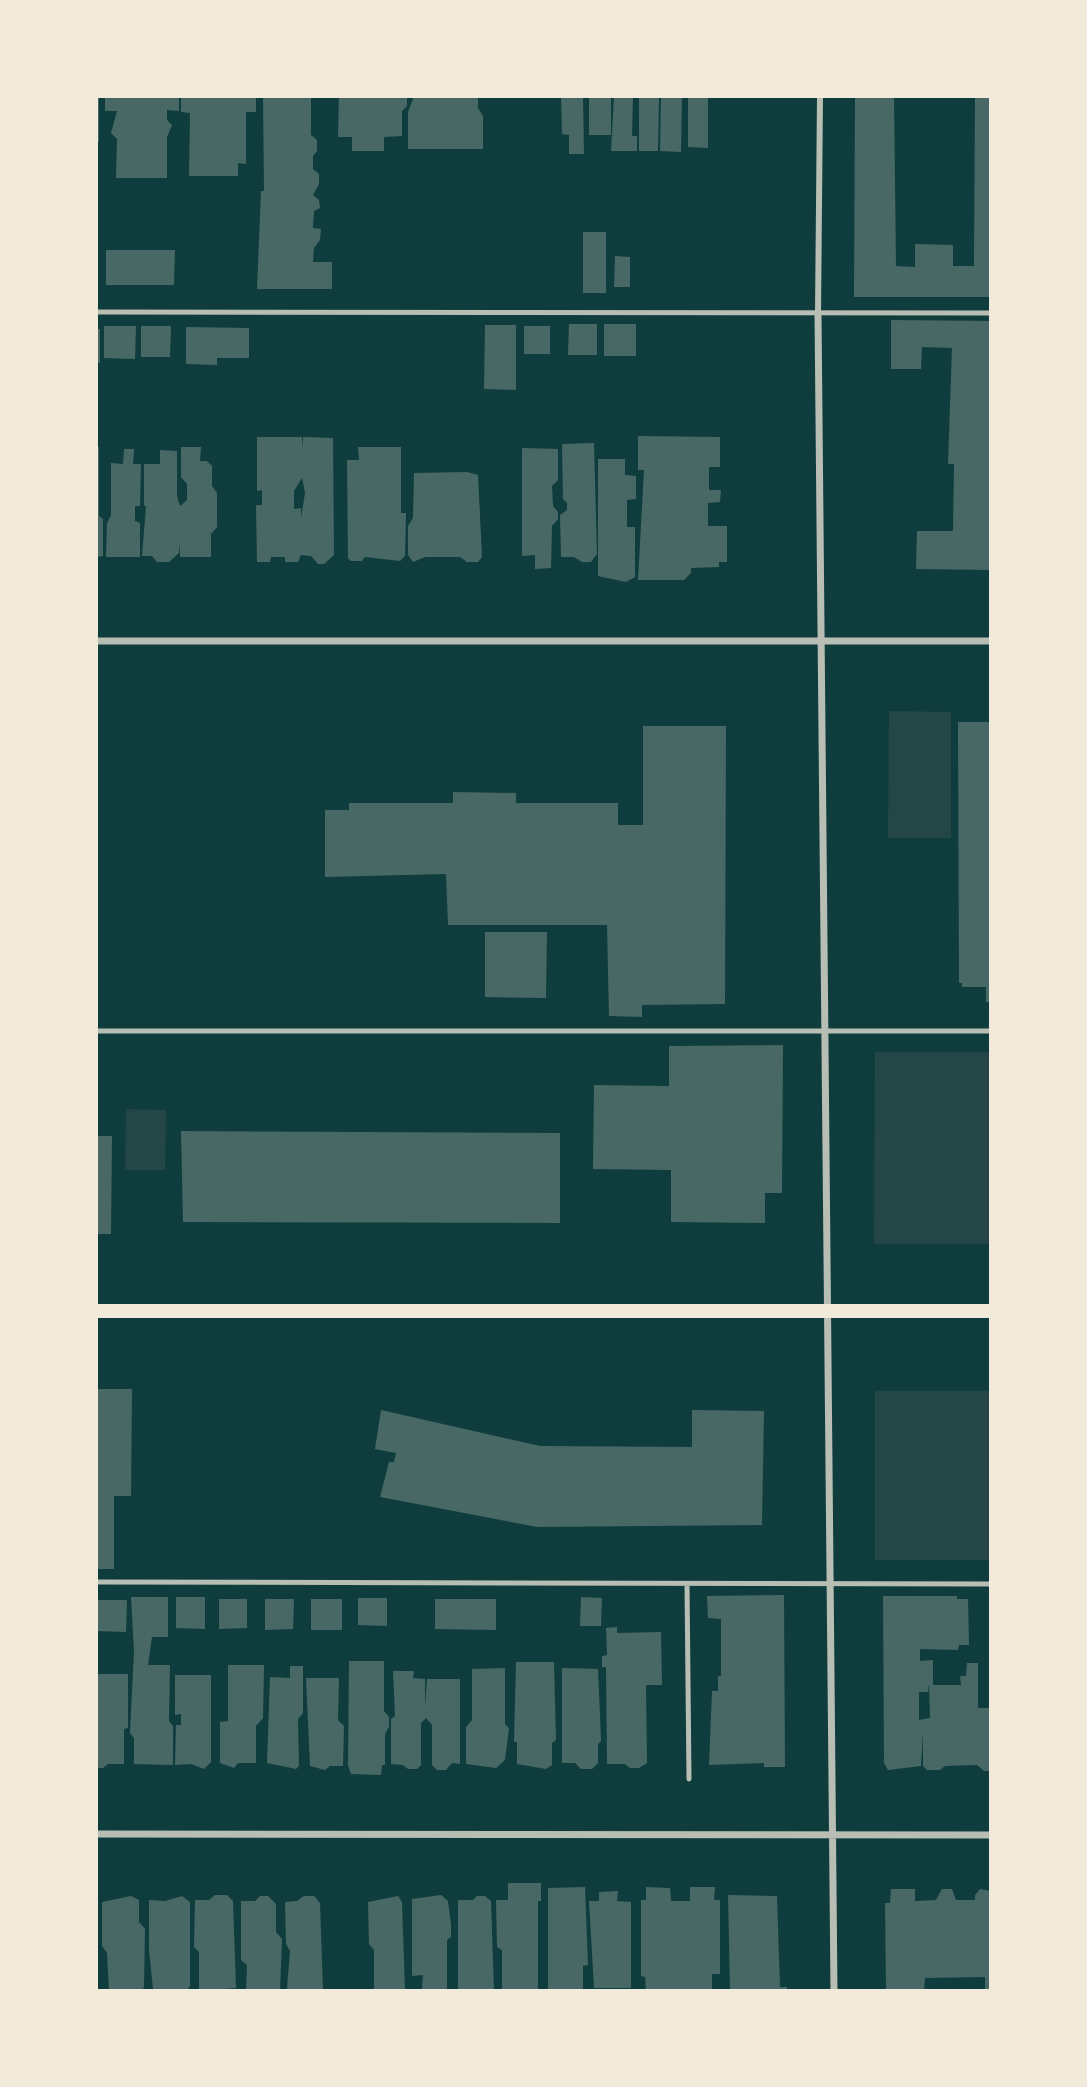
<svg xmlns="http://www.w3.org/2000/svg" width="1087" height="2087" font-family="Helvetica,sans-serif">
<style>
.green{fill:#244646}
.building{fill:#486865;fill-rule:evenodd}
.lines{fill:none;stroke-linecap:round;stroke-linejoin:round}
.service{stroke:#b8beb3;stroke-width:5}
.pedestrian{stroke:#b8beb3;stroke-width:6}
.minor{stroke:#b8beb3;stroke-width:7}
.secondary{stroke:#f1e9da;stroke-width:14}
</style>
<rect width="100%" height="100%" fill="#0f3d3e"/>
<path class="green" d="M889,711l62,1v126h-63z
M875,1052h116v192h-117z
M126,1109l40,1 -1,60h-40z
M875,1391h116v169h-116z"/>
<path class="building" d="M96,96h3v46h-3z
M105,96h74v15l-12,-1v10l5,5 -5,12v41h-51l1,-39 -6,-6 6,-22h-12z
M181,96h75v16h-10v52l-8,-1v13h-49l1,-63 -9,-1z
M263,96h48v39l6,5v11l-4,5v13l6,5v10l-6,11 6,5 1,8 -6,3 -1,17 8,1 -1,11 -6,8 -1,14h19v27h-75l4,-98h3z
M339,96h68v10l-5,5v25l-18,1v14h-32v-14h-14z
M414,96h64v12l5,8v33h-75v-37z
M561,96h22l1,58h-15v-19l-7,-1z
M589,96h22v39h-22z
M614,96h19l-1,40h5v15h-26z
M639,96h20l-1,55h-19z
M661,96h21l-1,56 -21,-1z
M688,96h20v52l-20,-1z
M855,96h39l2,170 19,1v-23l38,1v21h21l1,-170h16v201h-137z
M583,232h23v61h-23z
M106,250h69l-1,35h-68z
M615,256l15,1v30h-16z
M891,320l100,1v249l-75,-1 1,-38h36l1,-67h-6l4,-116 -30,-1 -1,22h-30z
M569,324h28v31h-29z
M604,324h32v32h-32z
M485,325h31v65l-32,-1z
M104,326h32l-1,33 -31,-1z
M141,326h30l-1,31h-29z
M524,326h26v28h-26z
M186,327l63,1v30h-32v7l-31,-1z
M96,329h4v34h-4z
M638,436l82,1v30h-11v23h12l-1,12 -12,1v23h19v36h-8v5l-28,1v5l-7,7h-46l6,-110h-6z
M257,437h45v12l1,-12 30,1 1,117 -10,9h-6l-7,-8 -10,-1 -3,7h-13v-5h-14l-1,5h-13l-1,-57h6v-15l-5,1zM302,478l3,15 -4,25v-10l-7,1v-18z
M594,443l3,111 -6,8h-9l-8,-5h-13l-1,-42 7,-5v-7l-4,-4 -1,-55z
M96,447h3v69l4,3v37l-7,1z
M181,447h20l-1,14h7l5,5v20l5,7v34l-6,7v23h-31v-13l-1,9 -10,9h-12l-5,-6h-10l4,-49 -2,-2v-41h16v-14l17,1v45l3,10 7,-6v-16l-6,-7z
M358,447h43v66h5l-1,43 -5,5 -35,-4 -3,4h-11l-3,-3 -1,-98h12z
M522,448l36,1v31l-6,6 1,20 5,6v7l-6,7 -1,42 -16,1v-14l-13,1z
M124,449h10l-1,15h8l-1,42h-5v15l5,2v34h-34l1,-34 4,-8v-52l12,1z
M598,459h27v16l11,1v23l-9,1v27h8v50l-9,5 -28,-6z
M467,472l11,3 4,82 -4,5h-11l-7,-5h-35l-12,5 -5,-7v-29l5,-8 1,-45z
M958,722h33v280h-5v-15h-24v-4h-3z
M643,726h83l-1,278 -83,1v12l-33,-1 -2,-91h-159l-2,-51 -121,3v-67h24v-7h104v-11l63,1v10h102v22h25z
M485,932h62l-1,66 -61,-1z
M783,1045l-1,148h-17v30l-94,-1v-52l-78,-1 1,-84 75,1v-40z
M181,1131l379,2v90l-377,-1z
M96,1136h16l-1,98h-15z
M96,1389h36l-1,107h-17v73h-18z
M381,1410l159,36 152,1v-37l72,1 -2,114 -225,2 -157,-30 9,-35h5l2,-9 -21,-4z
M784,1595l1,172h-21v-4l-55,2 3,-74h6v-15h3v-57l-13,-1 -1,-22z
M883,1596h74v3h11l1,46h-10l-1,5 -38,-1v12l13,-1v25h28l-1,-9h6l1,-13h11v45h13v63h-7l-7,-6 -32,1 -5,4h-13l-4,-4v-34l-2,34 -33,4 -4,-7zM929,1684l1,34 -11,2v-28h9z
M131,1597h37v40h-16l-4,28h22l-1,56 4,5v39l-39,-1v-26l-4,-5 4,-82z
M176,1597h29v32l-29,-1z
M581,1597l21,1 -1,28h-21z
M358,1598h29v28l-29,-1z
M219,1599h28v29l-28,1z
M265,1599h29l-1,30 -28,1z
M311,1599h31v31h-31z
M435,1599h61v31l-61,-1z
M96,1600h31l-1,32 -30,-1z
M617,1627v6l44,-1 1,53h-16l1,78 -8,5h-9l-5,-4h-18l-1,-97h-4v-11l5,-1 -1,-27z
M349,1661h35v50l5,6v10l-4,7v31h-3l-1,10 -30,-1 -3,-9z
M516,1662h38l2,78 -4,3v22l-6,4 -29,-5v-22h-3z
M228,1665h36l-1,53 -7,8v37h-18l-4,5 -14,-5v-41l8,-1z
M290,1666h13v47l-5,6 1,47 -3,3 -29,-6 3,-86 20,1z
M505,1668v56l4,4 -4,32 -9,8 -30,-4v-37l6,-7v-51z
M562,1668l36,1 3,72 -3,3v19l-6,6h-11l-6,-6h-13z
M393,1671h21l-1,7 12,1v29l2,-29h33v85l-8,-1 -6,7h-9l-5,-5v-40l-6,-7 -5,5v42l-4,4h-9l-5,-4 -12,-1v-45l4,-3z
M96,1674h32v54l-4,1v35h-16l-5,4h-7z
M175,1675h36v87l-7,7 -13,-5 -16,1 1,-40h5v-11l-6,1z
M306,1678h33l-1,42 6,6 -1,40h-13l-5,4 -15,-4z
M508,1883h33v18h-3v90h-36v-41l-5,-3 -1,-47h12z
M585,1887l3,78 -5,1v25h-35v-103z
M646,1887l24,1 1,13h19v-14h25l-1,13h6v74h-8v17h-66l-1,-14 -4,-1v-76h5z
M891,1889h24v12l21,-1 6,-11h10l4,11h19v-5l5,-6 11,2v98h-6v-12l-60,1 -1,13h-38l-1,-88h5z
M618,1891l-1,10 14,1v86h-37l-5,-87h10v-9z
M215,1895h12l6,6 3,87 -37,3v-39l-5,-5 1,-47h14z
M441,1895l7,6 3,23v13l-4,3v49h-25l1,-14 -11,1v-77z
M728,1895l49,1 3,91h7v4h-57z
M131,1896l8,4v22l6,7 -1,58 -2,4h-33l-2,-38 -5,-7v-44z
M182,1896l8,6v84l-4,5h-29l-4,-2 -4,-39v-50l16,1z
M260,1896h8l8,8v28l6,7 -2,52h-34l1,-26 -6,-5v-59h14z
M304,1896h10l6,7 3,88h-34l-2,-3 3,-37 -4,-7 -1,-42 12,-1z
M398,1896l4,6 3,89 -31,-1v-40l-5,-6 -1,-42z
M477,1896h8l6,5 3,90h-36v-91h15z"/>
<g class="lines">
<path class="service" d="M96,312l895,1
M96,1031h895
M96,1582l895,2
M687,1584l2,195"/>
<path class="pedestrian" d="M818,313l2,-217"/>
<path class="minor" d="M818,313l16,1678
M96,641h895
M96,1834l895,1"/>
<path class="secondary" d="M96,1311h895"/>
</g>
<rect width="1087" height="2087" fill="none" stroke="#f1e9da" stroke-width="196"/>
</svg>
